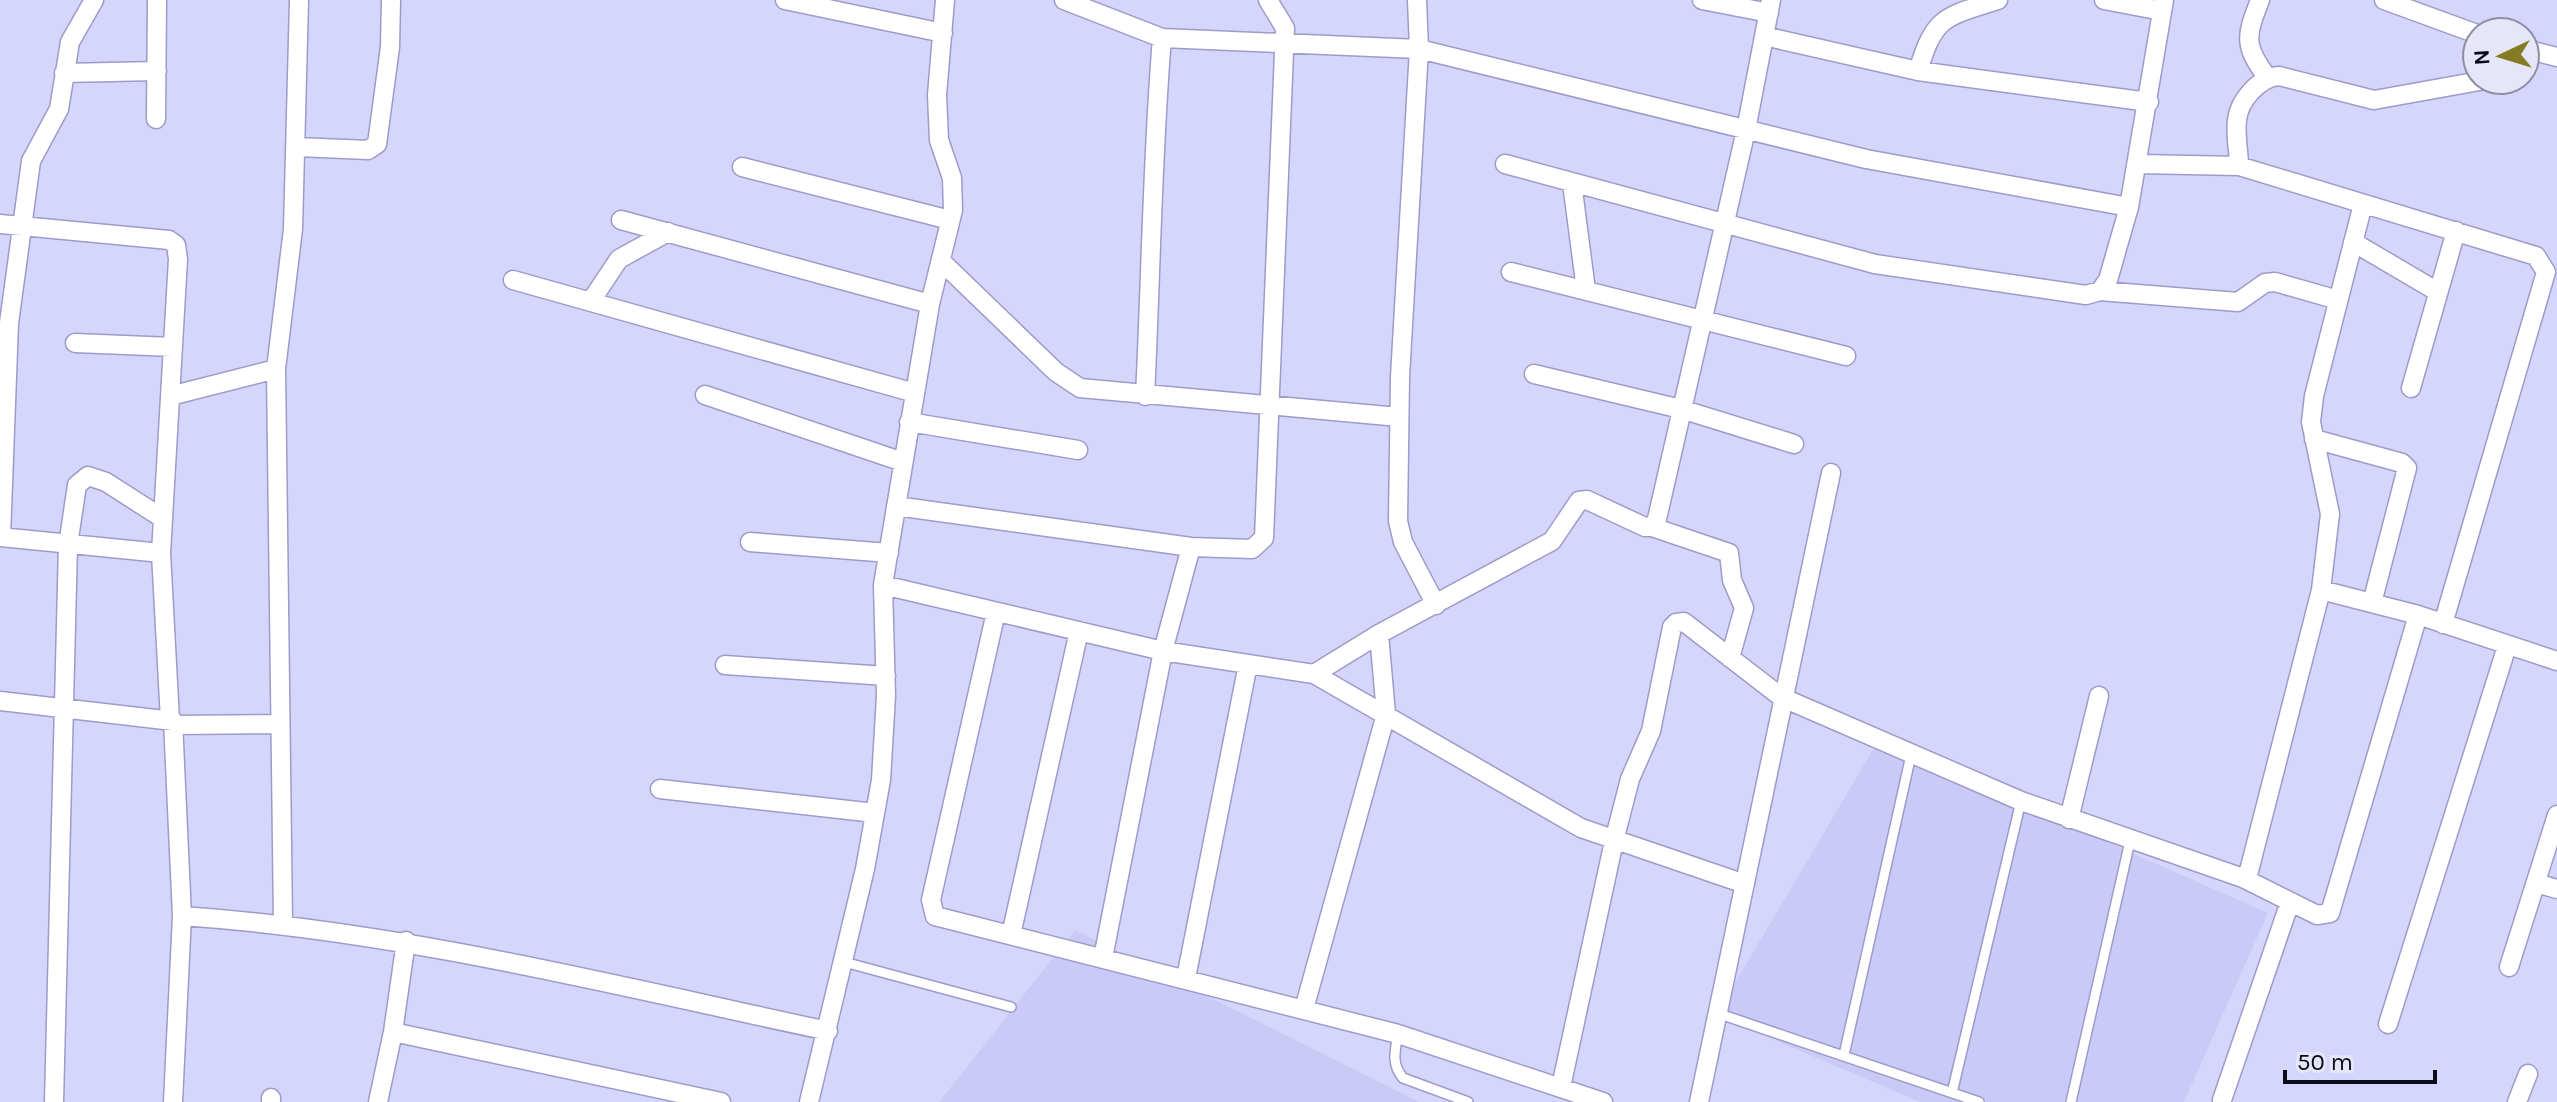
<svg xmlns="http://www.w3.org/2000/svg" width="2557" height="1102" font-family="Karla,sans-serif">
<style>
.built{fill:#cacaf6}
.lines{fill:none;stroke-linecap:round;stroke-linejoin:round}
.service-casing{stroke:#9c9bc9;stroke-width:12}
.minor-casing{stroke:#9c9bc9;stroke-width:21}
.service{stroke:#fff;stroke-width:9}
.minor{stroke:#fff;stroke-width:18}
</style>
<rect width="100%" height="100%" fill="#d6d6fd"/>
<path class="built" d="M1878,741l390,172 -84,189h-264l-204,-87z
M1075,930l344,172h-480z"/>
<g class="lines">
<g class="service-casing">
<path id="service" d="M844,962l167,45
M1717,1013l262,89
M1398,1034c-3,17 -7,30 5,44l65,24
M1844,1055l67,-300
M1952,1093l69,-292
M2071,1102l59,-261"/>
</g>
<g class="minor-casing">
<path id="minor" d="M785,0l158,33
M1064,0l98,38 257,11 447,110 263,48
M1417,0l2,49 -19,328 -2,144 5,21 33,63
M1702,0l67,13
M2104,0l58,11
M2260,0c-14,36 -17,45 7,77
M2384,0l93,34
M1764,36l154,35 231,31
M2525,49l32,8
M1918,71c17,-56 27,-54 80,-71
M64,73l93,-2
M156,119l1,-119
M297,147l71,3 9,-6 13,-97 1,-47
M1505,164l370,100 211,31 14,-4 8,-11 21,-73 35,-207
M2139,164l100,2 297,90 10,16 -103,352
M2239,166c0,-14 -4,-31 -2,-46 2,-20 23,-43 42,-44l95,24 111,-20
M742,167l208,53
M1572,183l14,107
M621,220l309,84
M0,224l169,16 7,5 2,14 -17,294 9,167
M2353,242l85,50
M941,261l115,111 24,16 319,29
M1511,272l335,84
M513,280l402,113
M2100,291l138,11 27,-19 10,-1 63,18
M591,301l28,-42 49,-27
M75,343l98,4
M1534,374l147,35 113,35
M2411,388l45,-157
M705,395l198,67
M170,396l106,-27
M1145,396c6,-119 7,-238 17,-358
M909,422l169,28
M2314,439l88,24 5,5 -35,135
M896,506l295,41
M1652,527l77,26 3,27 12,28 -14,50
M0,537l161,16
M1,537l8,-214 22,-162 28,-52 11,-67 24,-42
M750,542l139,11
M883,585l280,66 151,23 267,154 164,56
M2321,590l97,25 139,46
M996,612l-65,288 4,16 463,118 205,68
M725,665l161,11
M1314,674l65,-40 173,-93 27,-40 8,-1 58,27h7l5,-8 89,-389 25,-130
M0,701l173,20 9,195c219,15 431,69 646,115
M174,725l104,-1
M660,789l215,24
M2069,819l30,-123
M2243,878l74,37 13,-2 88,-298
M2536,883l21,6
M283,923l-7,-554 17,-140 6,-229
M1011,935l68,-304
M1103,958l60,-307 28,-104 61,2 12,-11 21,-510 -17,-28
M2509,967l48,-152
M1186,978l62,-314
M1304,1009l82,-295 -7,-80
M2388,1024l119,-378
M393,1032l328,70
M1561,1087l53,-246 16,-62 21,-48 21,-104 4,-4 8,-1 97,75 240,104 222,77 6,-7 72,-281 9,-76 -19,-92 3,-26 49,-192
M271,1098v4
M2222,1100l68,-198
M54,1102l14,-557 9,-60 11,-9 18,6 56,36
M173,1102l9,-186
M378,1102l15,-70 13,-91
M809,1102l56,-233 16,-89 5,-84 -3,-111 47,-281 23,-94 -1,-32 -13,-38 -2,-45 8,-95
M1699,1102l132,-629
M2517,1102l11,-28"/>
</g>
<use href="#service" class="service"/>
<use href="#minor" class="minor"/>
</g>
<g transform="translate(2501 56) rotate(266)"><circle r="38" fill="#e5e6f9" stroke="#8e8ea0" stroke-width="2"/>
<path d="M0-6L14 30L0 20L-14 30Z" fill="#837c23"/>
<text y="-12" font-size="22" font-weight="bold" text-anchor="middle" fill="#0c0b1a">N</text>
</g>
<path d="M2285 1070v12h150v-12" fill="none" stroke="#0c0b1a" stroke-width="4"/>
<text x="2297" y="1070" font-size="24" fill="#0c0b1a" stroke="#e5e6f9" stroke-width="6" paint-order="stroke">50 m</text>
</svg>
